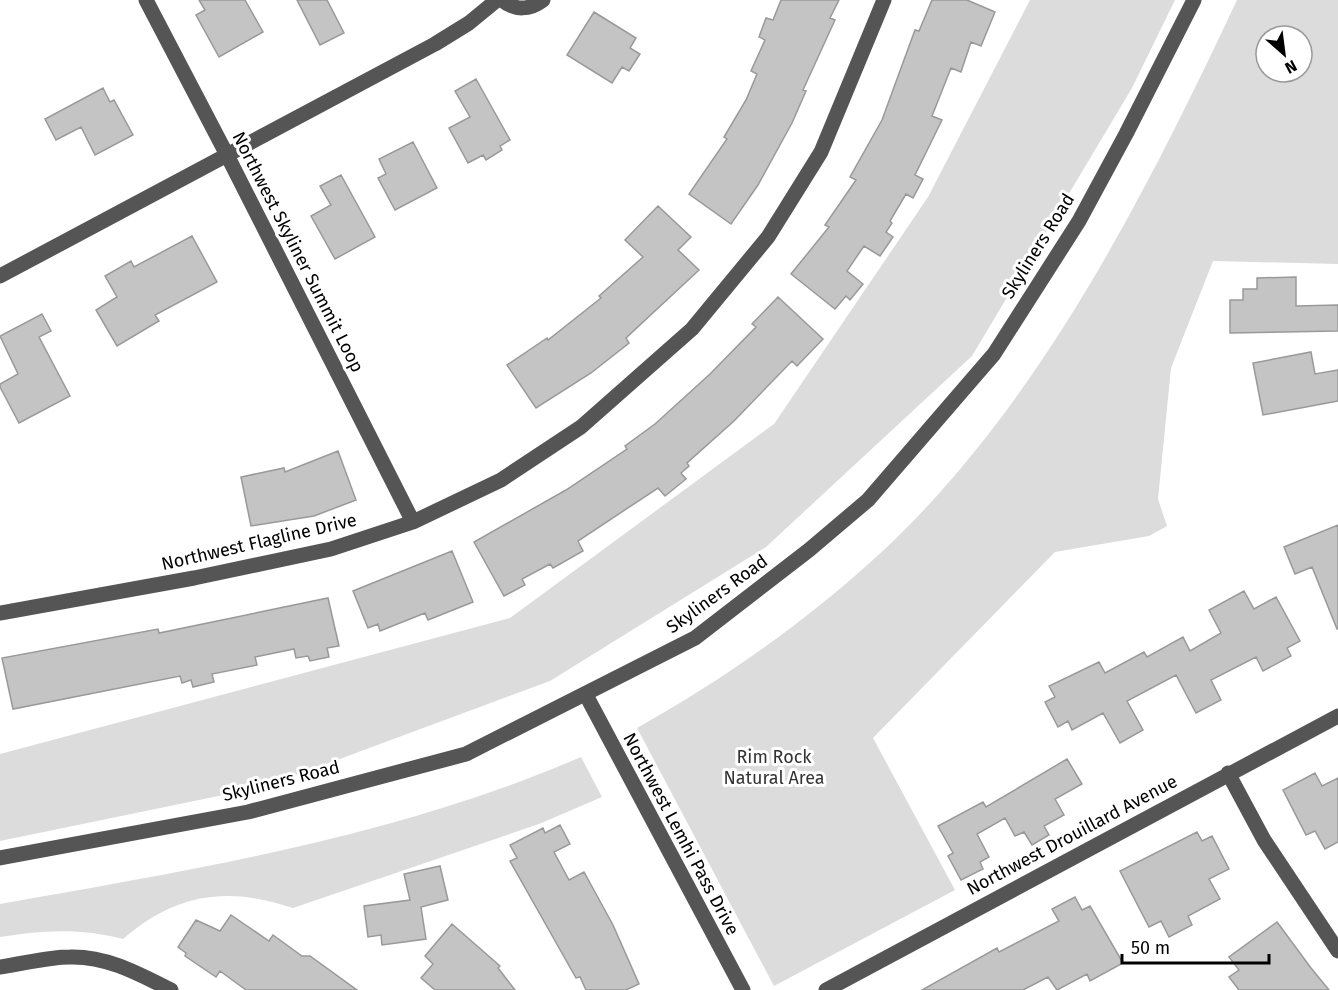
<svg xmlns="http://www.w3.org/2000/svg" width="1338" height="990" font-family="'Fira Sans',sans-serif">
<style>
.green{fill:#dcdcdc;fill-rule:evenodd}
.building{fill:#c4c4c4;stroke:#999;stroke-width:1.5}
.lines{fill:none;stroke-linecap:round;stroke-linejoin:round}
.minor{stroke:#555;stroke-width:15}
.labels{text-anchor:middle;stroke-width:6;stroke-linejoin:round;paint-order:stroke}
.street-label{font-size:18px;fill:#000;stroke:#fff}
.park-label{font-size:18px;fill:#333;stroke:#fff}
</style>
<rect width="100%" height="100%" fill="#fff"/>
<path class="green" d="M1030,0h145l-43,88 -160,268 -206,191 -216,134 -283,105 -267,55v-87l510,-136 264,-194 154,-227z
M1237,0h101v264l-125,-3 -42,107 -13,131 9,27 -18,10 -94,16 -182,186 82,152 -181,96 -137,-258c91,-51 174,-110 250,-181 155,-147 260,-356 350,-547zM1266,36h36v36h-36z
M581,757l21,40 -63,27 -246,84c-65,-22 -117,-15 -170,31 -42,-11 -80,-9 -123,-2v-33c197,-35 396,-67 581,-147z"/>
<path class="building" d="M199,0h46l18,32 -44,25 -23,-42 9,-5z
M297,0h30l17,33 -24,12z
M781,0h58l-9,18 5,2 -32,70 3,1 -14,32 -34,62 -27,39 -42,-30 38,-55 -3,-2 22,-37 11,-26 -6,-3 14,-31 -6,-3 7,-19 7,2z
M932,0h35l28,12 -14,34 -10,-4 -10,30 -10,-4 -19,48 10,4 -27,55 8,4 -10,19 -7,-4 -16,27 2,2 -6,9 7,5 -13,19 -16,-10 -17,25 16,13 -13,16 -4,-4 -11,13 -44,-35 38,-47 -4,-2 31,-45 -6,-3 32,-57 33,-90 4,1z
M594,12l42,26 -6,10 10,6 -11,17 -7,-4 -10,16 -45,-28z
M476,79l34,61 -10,6 2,4 -16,10 -3,-5 -15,8 -19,-35 21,-11 -15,-26z
M103,88l7,14 4,-2 19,35 -38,20 -14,-28 -25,13 -11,-21z
M413,142l24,46 -42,22 -17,-32 8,-4 -7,-15z
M341,175l34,62 -40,22 -24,-43 20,-11 -11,-19z
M658,206l33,31 -13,13 21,20 -73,68 3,5 -38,30 -55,35 -29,-43 40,-27 1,2 53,-42 -2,-2 44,-39 -18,-17z
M192,236l25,46 -62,33 4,6 -42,25 -21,-36 21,-13 -12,-21 26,-15 3,6z
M1296,277v29l42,-1v26l-108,2v-33h13v-11h14v-11z
M778,297l45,42 -26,27 -5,-5 -58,60 -47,42 2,3 -8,7 5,6 -21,17 -7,-8 -80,53 5,10 -30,17 -3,-4 -28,15 3,6 -21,11 -30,-54 92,-52 61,-41 -2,-3 30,-22 55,-50 46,-47 -4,-3z
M42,314l9,17 -12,6 31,59 -51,27 -19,-36v-3l18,-10 -18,-38z
M1311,352l4,22 23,-4v31l-75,14 -10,-52z
M338,451l18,49 -42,16 -63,10 -10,-49 43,-9 1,4z
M1338,525v104h-1l-25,-62 -17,7 -11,-27z
M452,551l21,51 -45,18 -3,-7 -45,18 -2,-7 -10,4 -15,-37z
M1244,591l10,18 22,-12 24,44 -13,7 4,8 -28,15 -7,-14 -45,23 10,20 -25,13 -20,-38 -49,26 16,29 -23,13 -17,-30 -31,17 -4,-9 -10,6 -13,-25 10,-5 -6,-11 50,-24 6,11 39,-21 3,5 36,-20 7,14 31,-18 -12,-23z
M328,598l11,48 -12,2 2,9 -19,4 -2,-5 -12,2 -2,-9 -39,8 2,8 -45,9 2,8 -21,5 -2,-7 -9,3 -2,-7 -167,33 -11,-51 156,-29 1,4z
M1067,759l15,25 -27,15 9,16 -20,11 5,9 -17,10 -8,-13 -9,4 -10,-18 -28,16 12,23 -9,5 3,7 -22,11 -13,-24 5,-3 -15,-27 45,-24 3,5z
M1315,773l7,13 16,-8v64l-13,7 -10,-18 -9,4 -23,-45z
M560,825l10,19 -16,8 15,28 15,-8 29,53 26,59 -13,6h-40l-6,-13 -4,1 -66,-117 7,-3 -7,-13 33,-17 2,5z
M1197,832l5,9 10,-5 17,33 -20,10 11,20 -32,17 4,9 -23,12 -8,-16 -12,6 -29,-56z
M440,866l8,34 -27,7 5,32 -44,6 -1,-10 -13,2 -4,-31 46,-6 -6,-26z
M1075,897l7,13 8,-4 33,57 -33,18 -3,-7 -30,16 -9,-13 -25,13h-101l75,-42 2,4 60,-31 -7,-12z
M231,915l38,26 4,-6 29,21h8l47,34h-111l-26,-19 -4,6 -31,-21 1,-3 -8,-6 18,-27 24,11z
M1277,922l34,46 18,22h-90l-10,-13 10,-7 -10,-13z
M452,924l48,42 -2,2 17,22h-80l-14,-12 12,-14 -8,-8z"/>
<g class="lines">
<path class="minor" d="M146,0l81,155 186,367
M502,0c13,11 28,10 41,0
M0,276l435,-232 34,-21 28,-23
M0,613l194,-35 137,-29 82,-27 88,-42 80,-53 111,-98 76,-92 53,-85 63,-152
M586,695l157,295
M1228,773l36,67 74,111
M0,858l248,-46 218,-58 229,-116 114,-88 59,-50 126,-146 85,-133 47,-87 68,-134
M0,967c23,-3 47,-10 70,-10 37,-1 69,17 101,33
M826,990l512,-274"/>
</g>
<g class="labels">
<g class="street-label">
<text transform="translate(1038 246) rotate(-58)" y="6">Skyliners Road</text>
<text transform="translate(298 252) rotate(63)" y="6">Northwest Skyliner Summit Loop</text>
<text transform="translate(259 542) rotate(-13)" y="6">Northwest Flagline Drive</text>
<text transform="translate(717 594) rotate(-36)" y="6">Skyliners Road</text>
<text transform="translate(281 781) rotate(-14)" y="6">Skyliners Road</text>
<text transform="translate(681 834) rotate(62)" y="6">Northwest Lemhi Pass Drive</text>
<text transform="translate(1072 835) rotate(-28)" y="6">Northwest Drouillard Avenue</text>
</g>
<g class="park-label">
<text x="774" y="763">Rim Rock<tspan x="774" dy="21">Natural Area</tspan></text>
</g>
</g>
<g transform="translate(1284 54) rotate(152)"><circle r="28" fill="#ffffff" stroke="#999999" stroke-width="1.5"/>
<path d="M0-4.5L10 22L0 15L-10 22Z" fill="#000000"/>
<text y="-9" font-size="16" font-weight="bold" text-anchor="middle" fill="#000000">N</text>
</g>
<path d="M1122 954v9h147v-9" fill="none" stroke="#000000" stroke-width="3"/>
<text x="1131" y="954" font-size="18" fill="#000000" stroke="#ffffff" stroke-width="4.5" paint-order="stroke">50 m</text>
</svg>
